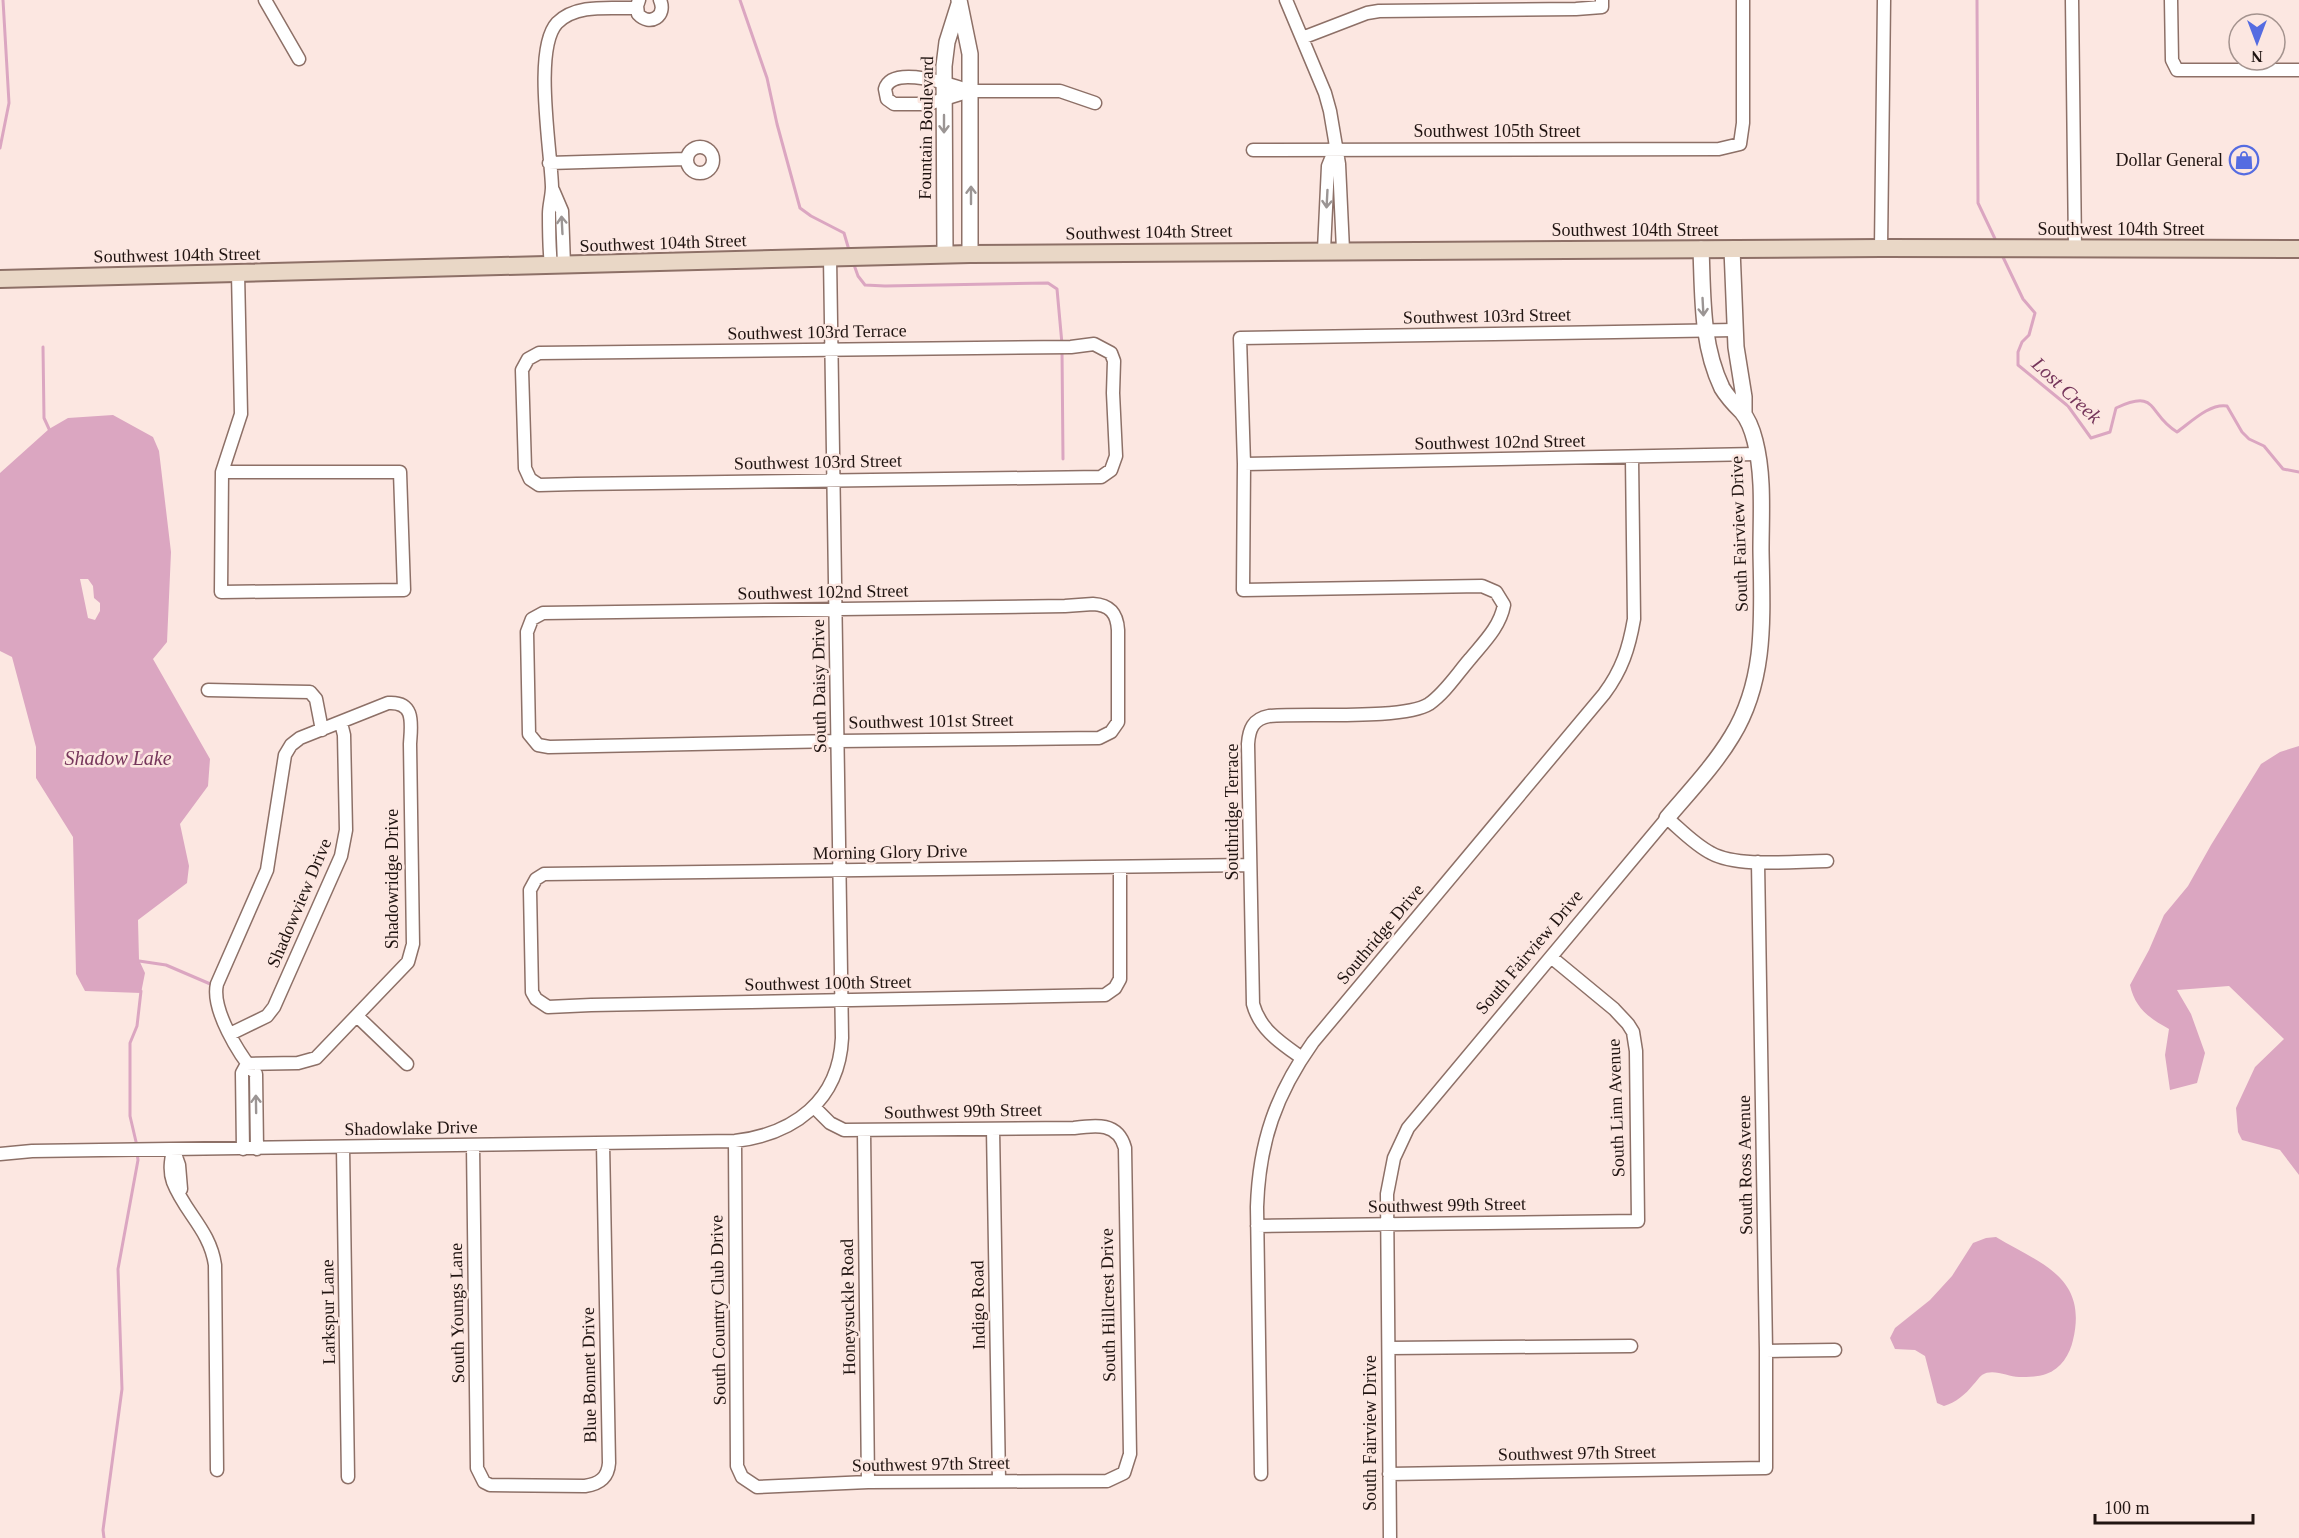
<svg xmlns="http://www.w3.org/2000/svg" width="2299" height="1538" font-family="'Times New Roman',serif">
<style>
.water{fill:#dba6c1;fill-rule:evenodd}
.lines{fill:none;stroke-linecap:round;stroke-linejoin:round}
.stream{stroke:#dba6c1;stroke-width:3}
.minor-casing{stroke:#8d7067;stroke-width:15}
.tertiary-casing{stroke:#8d7067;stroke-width:18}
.secondary-casing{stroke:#8d7067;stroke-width:20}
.minor{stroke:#fff;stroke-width:12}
.tertiary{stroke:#fff;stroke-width:15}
.secondary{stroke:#e9d7c6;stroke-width:16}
.oneway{stroke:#9b9594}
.labels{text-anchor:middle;stroke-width:5;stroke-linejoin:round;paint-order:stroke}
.street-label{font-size:18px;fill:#201411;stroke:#fce7e1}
.poi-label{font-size:18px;fill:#201411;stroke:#fce7e1;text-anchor:end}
.water-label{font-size:20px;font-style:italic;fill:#76365b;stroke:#fce7e1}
</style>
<rect width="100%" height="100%" fill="#fce7e1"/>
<path class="water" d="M113,415l40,22 6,14 12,101 -4,90 -14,17 57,100 -2,27 -28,38 9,42 -2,17 -49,37 1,40 6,13 -4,20 -56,-2 -9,-17 -3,-137 -37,-59v-31l-24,-90 -12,-6v-178l49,-44 19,-11zM80,579h8l5,7 1,12 6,5v8l-5,9 -7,-2z
M2299,746v429l-19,-25 -38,-10 -4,-8 -2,-24 19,-41 29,-28 -55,-53 -52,4 14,24 14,39 -8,30 -27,7 -5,-35 4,-26c-20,-11 -34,-21 -39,-44l19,-35 15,-35 24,-29 23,-41 50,-81 19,-12z
M1996,1237c45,27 92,40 77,103 -3,14 -12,29 -27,34 -7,3 -19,3 -27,3 -11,0 -26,-9 -37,-2 -3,2 -6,7 -9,10 -7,9 -18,18 -29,21l-7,-3 -12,-47 -10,-6 -20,-1 -5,-11 5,-10 35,-28 22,-24 21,-33 13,-5z"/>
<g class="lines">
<path class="stream" d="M740,0l27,78 10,46 23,84 11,8 33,17 5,17
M1977,0l1,203 19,40
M0,148l9,-45 -6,-103
M2002,255l21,44 12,14 -6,22 -7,7 -4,10v13l50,41 23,32 19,-6 6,-24c43,-20 31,6 61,24 14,-10 33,-29 50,-26l15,26 7,7 15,7 19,23 16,3
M853,262l5,14 7,9 20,1 163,-3 9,6 5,55
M43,347l1,71 6,13
M1062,350l1,109
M139,961l27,4 49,21
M137,1146l-7,-30v-73l7,-17 4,-35
M104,1538l-1,-8 19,-141 -4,-120 20,-109 -1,-7"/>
<g class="minor-casing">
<path id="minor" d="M265,0l34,59
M639,0l-2,6 1,8c12,13 29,2 22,-14
M1286,0l39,93 5,18 9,53 4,86
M2072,0l3,248
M2171,0l1,60 5,10h122
M1302,38l65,-25 12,-2 197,-2 26,-2v-7
M970,91c-17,-6 -78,-27 -85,-2l2,10 7,5h34l42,-13h90l35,12
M687 160a13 13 0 1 1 26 0a13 13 0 1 1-26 0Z
M1253,150l466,-1 21,-5 3,-21v-123
M549,163l137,-4
M553,190l9,21 2,54
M1881,248l3,-248
M1324,250l4,-84 7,-17
M551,265c-2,-17 -2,-34 -2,-51 0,-9 3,-18 3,-27 -1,-37 -19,-138 5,-164 20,-20 54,-14 80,-15
M1094,344l17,9 3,8 -1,32 3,63 -5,14 -10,7 -525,7 -37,1 -9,-6 -5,-11 -3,-98 6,-11 11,-6 532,-6z
M1244,464l513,-10
M222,472h178l4,118 -183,2 1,-120 19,-58 -3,-141
M1093,604c17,1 24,9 25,26v92l-7,10 -12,6 -261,3 -289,6 -11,-2 -9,-11 -2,-102 5,-13 11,-6 522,-7z
M208,690l102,2 6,7 6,31
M1120,867v112l-5,9 -10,7 -514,10 -43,2 -12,-8 -4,-7 -2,-102 6,-11 8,-5 705,-9
M358,1017l49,47
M230,1034l37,-18 7,-9 67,-151 5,-26 -2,-95 -3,-12
M1302,1058c-21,-15 -42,-28 -49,-54l-5,-260c1,-15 5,-25 21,-28 35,-3 135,4 160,-12 16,-11 28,-30 41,-45 13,-16 30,-32 34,-54l-8,-13 -14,-6 -239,4 1,-126 -4,-126 495,-8
M247,1064l51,-1 18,-5 92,-96 5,-18 -3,-200c1,-19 6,-43 -22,-41l-88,35 -9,7 -6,10 -18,115 -50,114c-6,25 22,71 39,90l1,75
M993,1129l6,352
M864,1131l4,351
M735,1141l2,325 5,11 15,10 111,-5 239,-1 17,-8 6,-19 -5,-306c-7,-26 -29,-23 -51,-20l-230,2 -14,-7 -15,-15
M473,1145l4,323 7,14 6,3 95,1c14,-2 23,-8 24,-23l-6,-320
M343,1147l5,330
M243,1149l-1,-76 5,-9
M173,1150c-2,10 -4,21 0,32 12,31 37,48 42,83l2,205
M174,1151l5,14 2,24
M0,1154l32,-3 703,-10c59,-7 104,-40 107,-103l-12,-781
M1257,1226l381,-5 -2,-170 -3,-19 -5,-8 -14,-15 -63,-52
M1389,1348l242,-2
M1766,1351l69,-1
M1261,1474l-4,-267c2,-65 19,-113 56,-165l291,-348c18,-24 25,-46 30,-75l-2,-161
M1389,1474l377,-6v-117l-8,-489
M1390,1538l-3,-344 7,-36 14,-30 259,-310c14,12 28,27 44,35 27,15 84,8 116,8"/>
</g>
<g class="tertiary-casing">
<path id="tertiary" d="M959,0l11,54v200
M1732,249l4,98 8,50v17
M945,254l-1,-188 3,-24 12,-38
M1667,818c22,-26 47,-52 65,-82 35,-57 30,-121 29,-186 0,-35 3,-74 -6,-109 -2,-8 -7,-22 -13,-29 -8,-8 -14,-14 -20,-24 -21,-44 -19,-92 -21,-139"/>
</g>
<g class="secondary-casing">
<path id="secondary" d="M0,279l970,-25 911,-6 418,1"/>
</g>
<use href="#minor" class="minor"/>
<use href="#tertiary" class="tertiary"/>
<use href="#secondary" class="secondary"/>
</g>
<defs><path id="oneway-shaft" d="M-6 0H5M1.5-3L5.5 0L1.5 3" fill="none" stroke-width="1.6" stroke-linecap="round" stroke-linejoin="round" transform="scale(1.5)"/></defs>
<g class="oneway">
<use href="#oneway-shaft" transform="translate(944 124) rotate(90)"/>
<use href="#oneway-shaft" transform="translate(971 195) rotate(-90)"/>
<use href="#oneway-shaft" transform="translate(1327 199) rotate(93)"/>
<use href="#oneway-shaft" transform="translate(562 225) rotate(-93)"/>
<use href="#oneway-shaft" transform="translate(1703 307) rotate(87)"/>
<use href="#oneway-shaft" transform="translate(256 1104) rotate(-91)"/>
</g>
<defs>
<g id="shop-ring" transform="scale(1.5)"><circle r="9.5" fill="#fce7e1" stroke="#556ce1" stroke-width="1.5"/><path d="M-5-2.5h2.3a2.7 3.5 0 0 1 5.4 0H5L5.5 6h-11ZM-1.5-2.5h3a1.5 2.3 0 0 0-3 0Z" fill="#556ce1"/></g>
</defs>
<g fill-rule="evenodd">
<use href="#shop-ring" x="2244" y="160"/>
</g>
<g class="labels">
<g class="street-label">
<text transform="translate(926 128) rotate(-89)" y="6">Fountain Boulevard</text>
<text x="1497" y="137">Southwest 105th Street</text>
<text x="2121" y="235">Southwest 104th Street</text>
<text x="1635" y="236">Southwest 104th Street</text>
<text transform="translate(1149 232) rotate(-1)" y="6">Southwest 104th Street</text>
<text transform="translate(663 243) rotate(-2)" y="6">Southwest 104th Street</text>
<text transform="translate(177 255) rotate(-1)" y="6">Southwest 104th Street</text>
<text transform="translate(1487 316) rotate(-1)" y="6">Southwest 103rd Street</text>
<text transform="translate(817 332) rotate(-1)" y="6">Southwest 103rd Terrace</text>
<text transform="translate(1500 442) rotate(-1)" y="6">Southwest 102nd Street</text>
<text transform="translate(818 462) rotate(-1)" y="6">Southwest 103rd Street</text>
<text transform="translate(1739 534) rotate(-92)" y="6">South Fairview Drive</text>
<text transform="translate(823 592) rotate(-1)" y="6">Southwest 102nd Street</text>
<text transform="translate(819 686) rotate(-91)" y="6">South Daisy Drive</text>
<text transform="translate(931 721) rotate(-1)" y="6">Southwest 101st Street</text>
<text transform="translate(1232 812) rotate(-90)" y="6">Southridge Terrace</text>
<text transform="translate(890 852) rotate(-1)" y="6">Morning Glory Drive</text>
<text transform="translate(392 879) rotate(-90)" y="6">Shadowridge Drive</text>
<text transform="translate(299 903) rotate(-67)" y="6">Shadowview Drive</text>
<text transform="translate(1380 934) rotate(-50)" y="6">Southridge Drive</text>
<text transform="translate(1529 952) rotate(-50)" y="6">South Fairview Drive</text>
<text transform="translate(828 983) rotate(-1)" y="6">Southwest 100th Street</text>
<text transform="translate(1616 1108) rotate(-92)" y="6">South Linn Avenue</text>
<text transform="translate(963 1111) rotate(-1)" y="6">Southwest 99th Street</text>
<text transform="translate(411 1128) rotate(-1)" y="6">Shadowlake Drive</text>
<text transform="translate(1745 1165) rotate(-91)" y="6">South Ross Avenue</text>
<text transform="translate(1447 1205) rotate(-1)" y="6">Southwest 99th Street</text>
<text transform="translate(978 1305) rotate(-91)" y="6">Indigo Road</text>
<text transform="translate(1108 1305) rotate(-91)" y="6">South Hillcrest Drive</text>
<text transform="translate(848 1307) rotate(-91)" y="6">Honeysuckle Road</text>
<text transform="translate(718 1310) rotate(-91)" y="6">South Country Club Drive</text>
<text transform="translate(328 1312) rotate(-91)" y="6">Larkspur Lane</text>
<text transform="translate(457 1313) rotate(-91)" y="6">South Youngs Lane</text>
<text transform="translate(589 1375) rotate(-91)" y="6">Blue Bonnet Drive</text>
<text transform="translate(1370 1433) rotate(-90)" y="6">South Fairview Drive</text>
<text transform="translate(1577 1453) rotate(-1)" y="6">Southwest 97th Street</text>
<text transform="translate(931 1464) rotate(-1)" y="6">Southwest 97th Street</text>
</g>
<g class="poi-label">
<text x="2223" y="166">Dollar General</text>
</g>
<g class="water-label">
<text transform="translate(2067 390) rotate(43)" y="7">Lost Creek</text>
<text x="118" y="765">Shadow Lake</text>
</g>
</g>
<g transform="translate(2257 42) rotate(180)"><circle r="28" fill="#fce7e1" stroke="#a4938e" stroke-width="1.5"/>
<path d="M0-4.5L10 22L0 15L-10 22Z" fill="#556ce1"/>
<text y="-9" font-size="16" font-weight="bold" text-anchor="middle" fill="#201411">N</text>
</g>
<path d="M2095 1514v9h158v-9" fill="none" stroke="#201411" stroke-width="3"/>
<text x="2104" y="1514" font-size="18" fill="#201411" stroke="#fce7e1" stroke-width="4.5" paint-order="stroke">100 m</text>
</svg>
